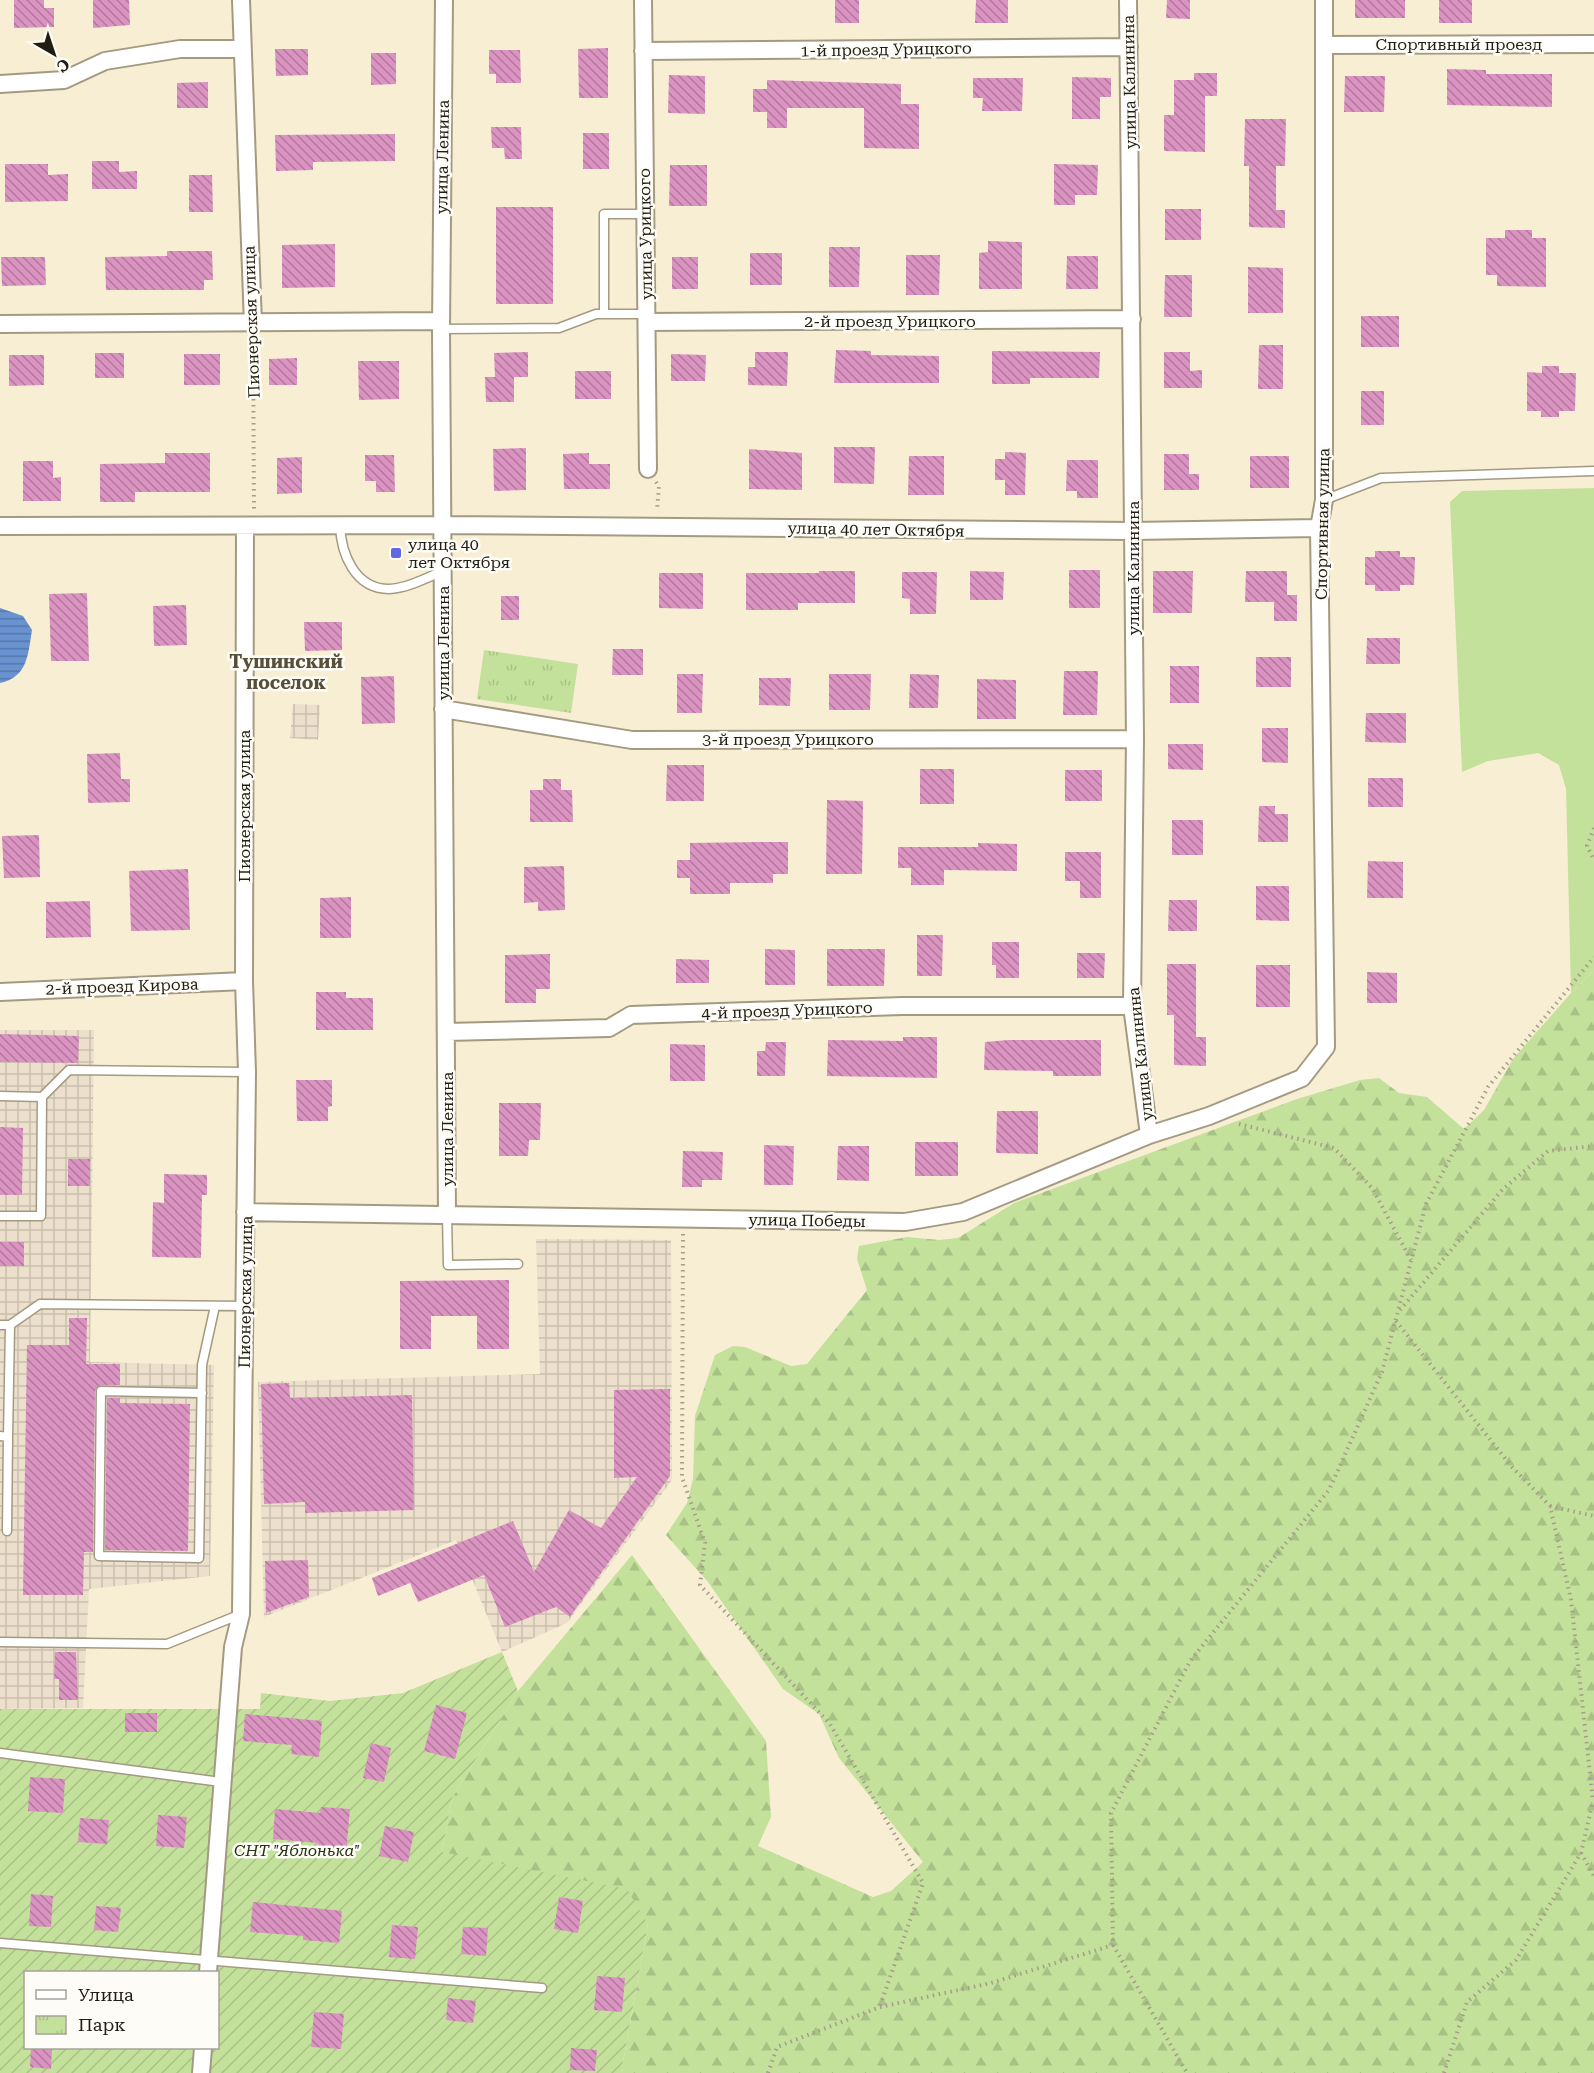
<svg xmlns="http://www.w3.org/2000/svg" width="1594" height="2073" font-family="'Roboto Serif',serif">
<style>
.industrial{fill:url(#industrial-grid)}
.grass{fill:#c4e19b}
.forest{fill:url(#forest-firs)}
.park{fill:url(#park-tufts)}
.garden{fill:url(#garden-furrows);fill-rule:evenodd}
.water{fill:url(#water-rules)}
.building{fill:url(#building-back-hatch)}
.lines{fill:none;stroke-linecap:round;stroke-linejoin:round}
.lane-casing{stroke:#a39a81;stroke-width:11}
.street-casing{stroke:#a39a81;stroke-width:20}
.path{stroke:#a59d8a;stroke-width:4;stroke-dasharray:1.5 4.5;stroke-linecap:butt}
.lane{stroke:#fff;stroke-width:8}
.street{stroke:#fff;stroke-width:16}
.poi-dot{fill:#6168e1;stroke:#fefcf6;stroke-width:2}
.labels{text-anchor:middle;stroke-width:5;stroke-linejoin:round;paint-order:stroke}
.street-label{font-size:16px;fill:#211d14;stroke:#fefcf6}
.poi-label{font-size:16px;fill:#211d14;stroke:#fefcf6;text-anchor:start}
.park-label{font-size:16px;font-style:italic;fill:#253112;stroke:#fefcf6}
.neighbourhood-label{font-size:18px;font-weight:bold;fill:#574f39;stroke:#fefcf6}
</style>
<defs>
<pattern id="industrial-grid" width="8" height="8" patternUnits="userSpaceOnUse" patternTransform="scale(1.5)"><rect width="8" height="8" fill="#ecdfcb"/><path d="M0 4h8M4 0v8" fill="none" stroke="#cabfad"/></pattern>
<pattern id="forest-firs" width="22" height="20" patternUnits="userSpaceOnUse" patternTransform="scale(1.5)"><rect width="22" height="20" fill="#c4e19b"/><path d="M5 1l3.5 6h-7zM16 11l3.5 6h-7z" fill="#a8c185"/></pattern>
<pattern id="park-tufts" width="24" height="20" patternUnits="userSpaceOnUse" patternTransform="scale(1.5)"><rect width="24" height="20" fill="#c4e19b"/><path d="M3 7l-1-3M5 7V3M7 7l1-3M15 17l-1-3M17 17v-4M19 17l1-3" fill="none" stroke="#a8c185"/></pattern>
<pattern id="garden-furrows" width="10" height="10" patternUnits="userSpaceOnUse" patternTransform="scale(1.5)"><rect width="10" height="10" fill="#c4e19b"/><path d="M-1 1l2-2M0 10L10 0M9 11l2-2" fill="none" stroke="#a8c185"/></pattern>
<pattern id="water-rules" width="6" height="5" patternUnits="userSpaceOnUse" patternTransform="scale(1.5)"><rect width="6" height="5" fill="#6992d0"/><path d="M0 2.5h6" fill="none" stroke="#5677a8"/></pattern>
<pattern id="building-back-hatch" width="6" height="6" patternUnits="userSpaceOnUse" patternTransform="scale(1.5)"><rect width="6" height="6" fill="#db94c2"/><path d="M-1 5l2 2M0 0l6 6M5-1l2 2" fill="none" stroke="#b1789c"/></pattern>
</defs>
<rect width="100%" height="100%" fill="#f8eed4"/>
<path class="industrial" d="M293,704l27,1 -2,35 -28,-2z
M0,1030h94l-4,332 124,3 -4,211 -121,13 -6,119 -83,1z
M536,1239l135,1 1,240 -105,143 -65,29 -46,-112 -192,77 -6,-235 282,-8z"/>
<path class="grass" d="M1594,488v482l-23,23 -5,-204 -7,-24 -21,-12 -50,8 -26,11 -12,-270 12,-11z"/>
<path class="forest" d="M1594,970v1103h-973l27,-149 -206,-72 10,-54 66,-107 114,-136 134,186 5,76 -13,29 115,51 18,-6 32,-29 -84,-104 -20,-44 -36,-25 -75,-107 -42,-47 21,-32 6,-24 2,-63 20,-61 18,-9 12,1 46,19 16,-2 60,-74 -10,-31 2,-13 48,-9 32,3 19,-2 56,-35 283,-104 63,-19 19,-2 20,15 28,4 37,32 20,-19 29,-51 58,-66z"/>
<path class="park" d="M484,650l94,14 -7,49 -94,-14z"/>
<path class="garden" d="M502,1652l16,39 -66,107 -10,54 185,37 21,35 -27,149h-621v-364h260l1,-16 69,8 73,-8zM26,1972h192v76h-192z"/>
<path class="water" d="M0,608l23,8 9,14c-4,24 -4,47 -32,53z"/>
<path class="building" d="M14,0h30v8h10v19l-40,1z
M93,0h36l1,25 -37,3z
M835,0h24v23h-24z
M976,0h32v23h-33z
M1167,0h23v19l-24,-1z
M1355,0h50v18h-50z
M1439,0h33v23h-33z
M608,48v50h-29l-1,-49z
M275,49h33v26l-32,1z
M489,50h31l1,33h-25v-9h-7z
M371,53h25v31l-25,1z
M1447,69l39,1v4h66v33l-105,-2z
M1194,73h23v23h-12v56l-41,-1v-36h10v-35h20z
M669,75l36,1v38l-37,-1z
M1345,76h40l-1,36h-40z
M1072,77l39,1v19h-11v22h-28z
M973,78h50l-1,33h-40l1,-13h-10z
M767,80l134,4v20h18v45l-55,-1v-40h-77v20h-20v-16h-14v-23h14z
M208,82v26h-31v-25z
M1245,119h41l-1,47h-9v44h9v18l-36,-1v-61h-5z
M491,127h30l1,32h-17l-1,-11h-12z
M583,133h26v36h-26z
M395,134v27l-82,1v8l-37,1 -1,-36z
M92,161h27v11l18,-1v18h-45z
M5,164h43v11l20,-1v27l-63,1z
M1054,164l44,1 -1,30h-22v10h-21z
M670,165h37v41h-38z
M189,175h23l1,37h-24z
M496,207h57v97h-57z
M1165,209h36v31h-36z
M1505,230h27v8h14v49l-49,-1v-11h-11v-37h19z
M988,241l34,1v47h-43v-36l9,-1z
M335,244v43l-53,1v-43z
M829,247h31l-1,40h-30z
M167,251h45l1,29h-9v10h-98l-1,-33 62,-1z
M750,253h32v32h-32z
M906,255h34l-1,40h-33z
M1067,256h31v33h-32z
M1,257h44l1,28 -44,1z
M672,257h26v32h-26z
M1248,267l35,1v45h-35z
M1165,275h27v42h-28z
M1361,316h38v31h-38z
M1259,345h24v44h-25z
M836,350l35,1v4l68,1v27h-105z
M992,351l108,1 -1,26h-69v6h-38z
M528,352v25h-14v25h-28l-1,-25h10l-1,-24z
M755,352h33l-1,34 -39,-1v-18h7z
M1164,352h26v19l12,-1v18h-38z
M95,353h29v25h-29z
M184,354h36v31h-36z
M671,354l35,1 -1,26h-34z
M9,355h35v30l-35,1z
M297,358v27h-28v-26z
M358,361h41v38l-40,1z
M1542,366h17v7h17l-1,38h-16v6h-18v-6h-14v-39l15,1z
M575,371h36v28h-36z
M1361,391h23v34h-23z
M834,447h41l-1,37 -40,-1z
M526,448v42l-32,1 -1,-42z
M749,449l53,4v37l-53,-1z
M1005,452l21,1 -1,42h-20v-15h-10v-21h10z
M165,453h45v39h-75v10h-35v-38l65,-1z
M589,453v11h21v25h-46l-1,-35z
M1164,454h25v20h10v16h-35z
M365,455h29l1,37h-19v-11h-11z
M909,456h35v39h-36z
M1250,456h39v32h-39z
M302,457v36l-25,1v-36z
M1067,460h31v38h-21v-7h-11z
M23,461h30v17l8,-1v24h-38z
M1375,551h25v6h15l-1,28h-14v6h-25v-6h-10v-28h10z
M1069,570h31v38h-31z
M819,571h36v32h-57v7h-52v-37h73z
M970,571l34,1 -1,28h-33z
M1153,571h40l-1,42h-39z
M1246,571h41v24h10v26h-23v-19h-29z
M902,572h35l-1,42h-26v-15l-8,-1z
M659,573h44v36l-44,-1z
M87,593l2,68h-38l-2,-67z
M501,596h18v24h-18z
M186,605l1,40 -33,1 -1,-40z
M304,622h38v28l-37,1z
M1367,638h33v26h-34z
M613,649h30v26h-31z
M1256,657h35v30h-35z
M1170,666h29v37h-29z
M1064,671h34l-1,44h-34z
M677,674h26l-1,39h-25z
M829,674h42l-1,36h-41z
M910,674l29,1 -1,33h-29z
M394,676l1,47 -33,1 -1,-47z
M759,678h32l-1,28 -31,-1z
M977,679l39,1v39h-39z
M1366,713h40v30l-41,-1z
M1262,728h26v35l-26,-1z
M1168,744h35v26l-35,-1z
M120,753l1,26h9v23l-42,1 -1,-49z
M667,765h37v36h-38z
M920,769h34v35h-34z
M1065,770h37v31h-37z
M1368,778h35v29h-35z
M543,779h18v11h11l1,32h-43v-32h13z
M827,800l36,1 -1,73h-36z
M1259,806h16v8h13v28h-30z
M1172,820h31v35h-31z
M39,835l1,42 -36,1 -2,-42z
M759,842h29v32h-15v9h-43v11h-40v-16h-13v-18h13v-17z
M978,843l39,1v27l-73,-1v15h-33v-17h-13v-21h80z
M1065,852h36v46h-21v-17h-15z
M1368,861l35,1v36h-36z
M564,866l1,44 -27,1v-9l-14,1v-36z
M188,869l2,61 -59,1 -2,-60z
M1256,886h33v35l-33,-1z
M351,897v41h-31v-40z
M1169,900h28v31h-29z
M90,901l1,36 -45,1v-36z
M917,935h26l-1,41h-25z
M992,942h27v36h-23v-13h-4z
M765,949l30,1v35h-30z
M827,949h58l-1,37h-57z
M1077,953h28l-1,25h-27z
M550,954v35h-14v14h-31v-48z
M676,959l33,1v23h-33z
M1167,964h29v73h10v29l-32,-1v-50h-7z
M1256,965h34v42h-34z
M1367,972l30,1v30h-30z
M316,992h30v6h27v32h-57z
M0,1034l79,2 -1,27 -78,-1z
M903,1037h34v41l-110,-2 1,-36 75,1z
M1008,1040h93v36h-48v-5l-69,-1 1,-28z
M766,1042h20l-1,34h-28v-25h8z
M670,1044l35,1v36h-35z
M296,1080h36v26l-4,1v14h-31z
M499,1103h42l-1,37h-11l-1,16h-29z
M997,1111h41v43l-42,-1z
M0,1127l23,1 -1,67h-22z
M915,1142h43v34h-43z
M764,1145l30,1 -1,39h-29z
M838,1146h31v35l-32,-1z
M683,1151l40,1 -1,28h-20v7h-20z
M68,1159h22v27h-22z
M164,1174l43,1v20h-5l-1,63 -49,-1 1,-55 11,1z
M0,1242h24v24h-24z
M509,1280v69h-32v-33h-46v33h-31v-68z
M69,1318h18l-1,46h34v21h-19l-6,6 -2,161h-9l-1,43h-60l4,-250h42z
M289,1383l1,15 122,-3 2,115 -109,3v-11l-41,2 -3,-120z
M670,1389v87l-100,141 -14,-10 -51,20 -21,-52 -66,27 -8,-19 -32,13 -6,-18 141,-57 21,51 35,-62 32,18 36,-51 -23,1v-88z
M107,1398h13v5l70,1 -2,147 -83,-1z
M308,1560l1,37 -43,16 -1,-52z
M55,1652h21l2,48h-19v-21h-5z
M436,1705l31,8 -12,46 -31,-8z
M125,1713h32v19h-32z
M245,1714l77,7 -3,36 -28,-3 1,-9 -49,-4z
M371,1743l20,5 -7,34 -21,-4z
M30,1777l35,2 -2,34 -35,-2z
M321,1807l29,2 -4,44 -28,-2v-8l-45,-4 2,-30 45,4z
M158,1815l29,2 -3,31 -28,-2z
M80,1818l29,2 -2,24 -29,-2z
M385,1826l29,6 -6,30 -29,-6z
M31,1894l22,2 -2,31 -22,-1z
M559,1897l24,4 -5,32 -24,-4z
M253,1902l89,9 -3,32 -36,-3v-4l-53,-4z
M96,1906l25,2 -3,24 -24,-2z
M392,1925l26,2 -3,32 -26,-2z
M463,1927l25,1 -2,28 -25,-2z
M597,1976l28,2 -3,34 -28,-2z
M448,1998l28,3 -3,22 -27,-3z
M314,2012l30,2 -3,35 -30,-2z
M31,2048h21l-1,21 -21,-2z
M571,2048l26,2 -2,21 -25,-1z"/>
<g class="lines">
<g class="lane-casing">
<path id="lane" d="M604,314v-100h41
M441,329l118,-1 37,-14h50
M1324,500l57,-22 213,-7
M340,525c1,29 15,64 49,64 19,-1 37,-11 54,-18
M0,1096l42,1 27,-27 178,2
M447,1215l1,50 70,-1
M0,1216h41l1,-119
M0,1325h10l30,-21 205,2
M202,1393l-101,-2 -2,165 100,2 3,-193 13,-59
M0,1436l8,1 -1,94
M8,1437l2,-112
M0,1642l167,2 74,-30
M0,1753l221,29
M0,1943l542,45"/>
</g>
<g class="street-casing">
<path id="street" d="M241,0l12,324
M444,0l-3,329 6,886
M643,0l5,469
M1128,0l7,739 -3,267 17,129
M1324,45l270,-1
M643,51l486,-4
M0,84l64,-4 41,-19 75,-12h61
M647,322l485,-3
M0,324l441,-3
M0,526l443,-1 690,6 186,-3
M443,709l189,31 503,-1
M0,992l244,-11
M446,1032l163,-4 22,-13 271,-9h230
M245,1212l660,10 58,-10 186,-77 60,-19 93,-38 24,-31 -7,-519 5,-28v-500
M208,1972l25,-325 8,-33 6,-542 -3,-91 1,-455
M201,2073l2,-25"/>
</g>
<path class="path" d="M253,339l1,170
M656,482l3,5 -2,23
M1594,828l-7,18 7,14
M1239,1124l95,24 38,40 39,72
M683,1234l-1,243 23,66 -5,42 130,139 93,159 -43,123
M1400,1310l103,-121 45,-38 46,-5
M1396,1321l116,146 38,39 21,94 22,201
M1550,1506l44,10
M1581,1853l13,23
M1113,1945l74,128
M768,2073l9,-26 103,-40 111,-24 122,-38 -2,-132 79,-152 139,-171 53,-118 44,-168 62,-117 106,-130
M1444,2073l23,-71 49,-42 65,-107 12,-52"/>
<use href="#lane" class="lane"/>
<use href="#street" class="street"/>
</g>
<rect class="poi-dot" x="390" y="547" width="12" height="12" rx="3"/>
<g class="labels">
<g class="street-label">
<text x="1459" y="50">Спортивный проезд</text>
<text transform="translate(886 49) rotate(-1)" y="6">1-й проезд Урицкого</text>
<text transform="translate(1129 82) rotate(-91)" y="6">улица Калинина</text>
<text transform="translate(442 157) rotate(-89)" y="6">улица Ленина</text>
<text transform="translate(645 234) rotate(-91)" y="6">улица Урицкого</text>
<text x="890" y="327">2-й проезд Урицкого</text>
<text transform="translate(251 322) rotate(-92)" y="6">Пионерская улица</text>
<text transform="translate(1322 524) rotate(-89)" y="6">Спортивная улица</text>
<text transform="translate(876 529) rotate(1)" y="6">улица 40 лет Октября</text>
<text transform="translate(1133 568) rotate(-90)" y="6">улица Калинина</text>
<text transform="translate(443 643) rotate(-90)" y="6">улица Ленина</text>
<text x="788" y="745">3-й проезд Урицкого</text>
<text transform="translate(244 806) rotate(-90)" y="6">Пионерская улица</text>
<text transform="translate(122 986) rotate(-2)" y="6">2-й проезд Кирова</text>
<text transform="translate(787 1010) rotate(-2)" y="6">4-й проезд Урицкого</text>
<text transform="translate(1140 1054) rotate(-96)" y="6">улица Калинина</text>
<text transform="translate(447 1129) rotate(-90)" y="6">улица Ленина</text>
<text transform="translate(807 1220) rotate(1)" y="6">улица Победы</text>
<text transform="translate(245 1292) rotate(-89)" y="6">Пионерская улица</text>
</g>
<g class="poi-label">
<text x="408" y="550">улица 40<tspan x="408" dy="18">лет Октября</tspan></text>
</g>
<g class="park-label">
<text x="297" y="1856">СНТ "Яблонька"</text>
</g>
<g class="neighbourhood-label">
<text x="286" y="668">Тушинский<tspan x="286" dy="21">поселок</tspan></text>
</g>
</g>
<rect x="24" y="1971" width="195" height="78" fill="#fefcf6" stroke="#a6a39c" stroke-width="1.5"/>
<rect x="36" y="1990" width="30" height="9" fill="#ffffff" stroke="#a6a39c" stroke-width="1.5"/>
<text x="78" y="2001" font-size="18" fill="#211d14">Улица</text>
<rect x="36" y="2016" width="30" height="18" fill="url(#park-tufts)" stroke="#a6a39c" stroke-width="1.5"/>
<text x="78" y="2031" font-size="18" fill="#211d14">Парк</text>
<g transform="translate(54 54) rotate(141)" stroke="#fefcf6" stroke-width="4.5" paint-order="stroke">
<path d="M0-4.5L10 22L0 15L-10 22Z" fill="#211d14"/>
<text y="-9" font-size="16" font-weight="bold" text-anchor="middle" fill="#211d14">С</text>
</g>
</svg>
